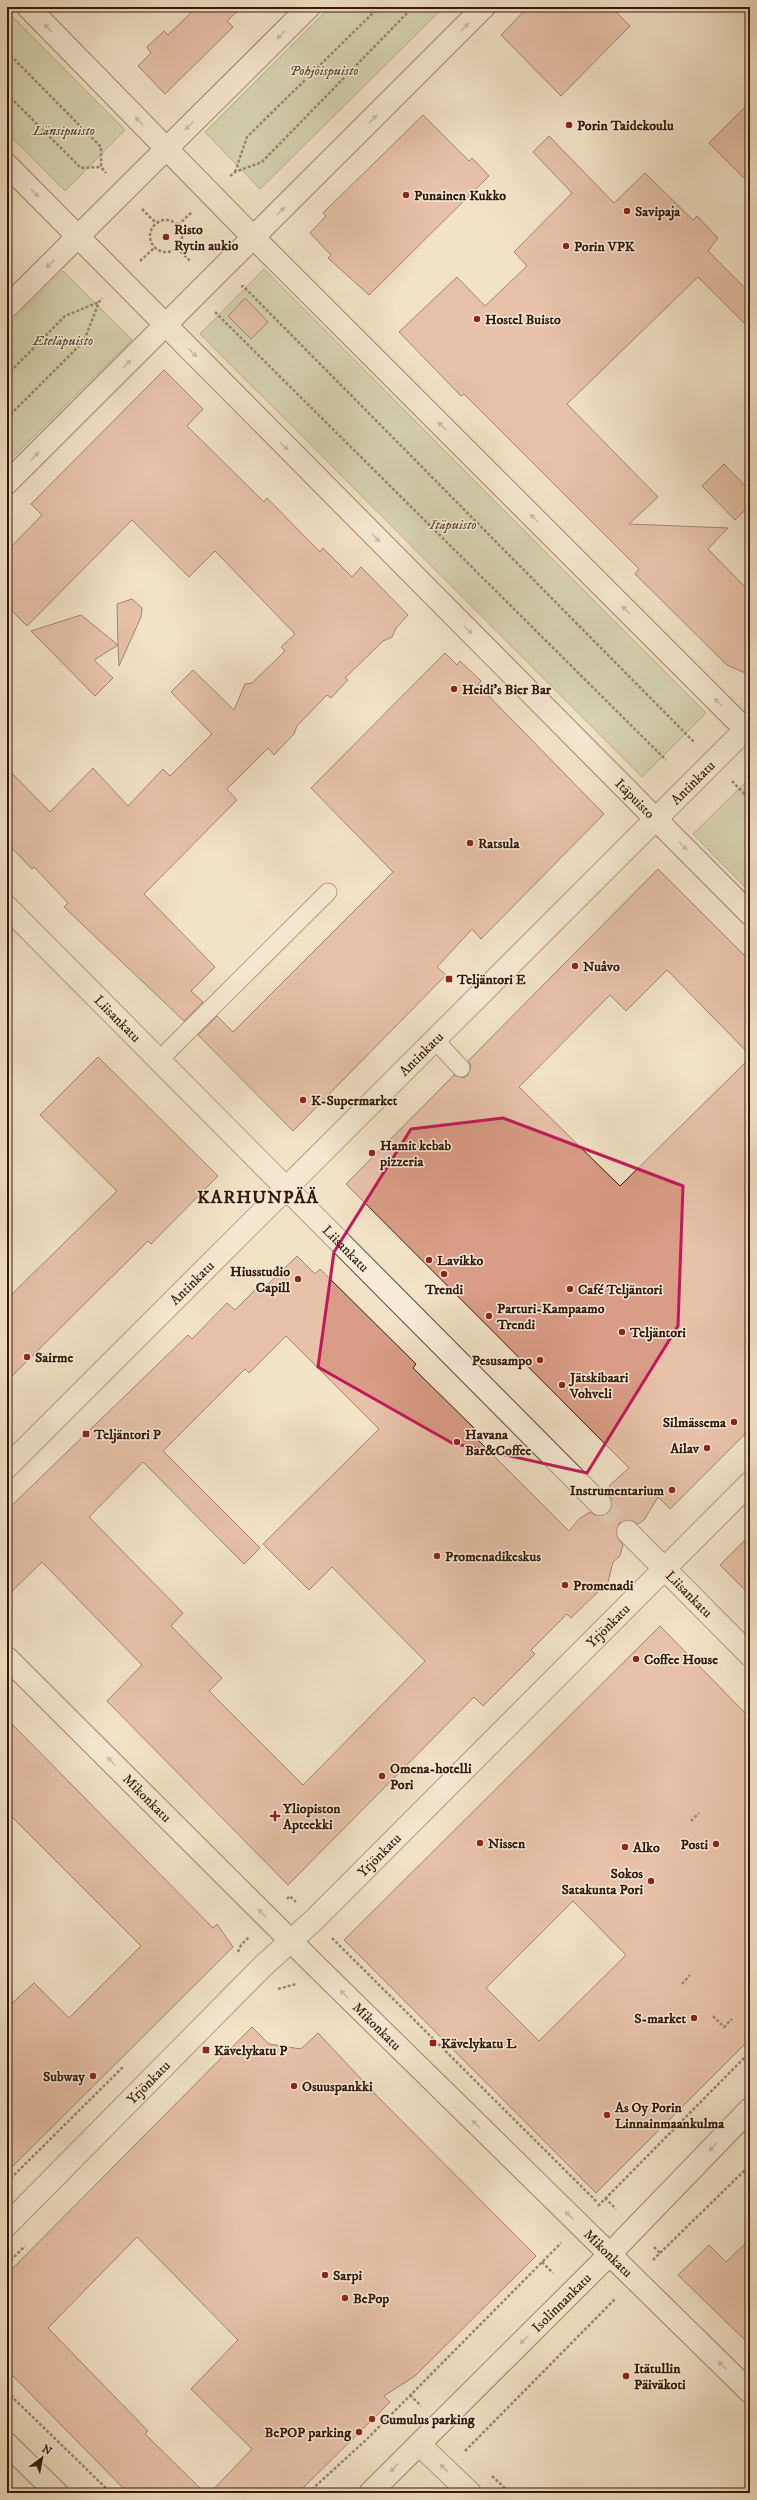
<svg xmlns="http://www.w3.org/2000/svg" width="757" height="2500" font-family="'IM FELL DW Pica',serif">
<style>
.green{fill:#b7c498;stroke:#766e50}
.building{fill:#d99c86;stroke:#361809;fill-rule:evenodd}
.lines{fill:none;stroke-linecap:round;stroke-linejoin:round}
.street-tunnel{stroke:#ccbaa0;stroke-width:22;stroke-dasharray:22 11;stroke-linecap:butt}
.lane-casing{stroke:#654a38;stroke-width:19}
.street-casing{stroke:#654a38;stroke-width:24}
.secondary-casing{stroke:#361809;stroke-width:24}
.path{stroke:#361809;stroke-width:2.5;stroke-dasharray:3 2;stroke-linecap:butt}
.lane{stroke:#f7ecda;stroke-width:17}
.street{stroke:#f7ecda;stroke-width:22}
.secondary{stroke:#f7ecda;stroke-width:22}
.oneway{fill:#a08d7c}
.marked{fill:none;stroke:#c2185b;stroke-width:3;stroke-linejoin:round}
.poi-dot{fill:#8f2418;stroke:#f7ecda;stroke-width:1.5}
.labels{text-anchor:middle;stroke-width:3;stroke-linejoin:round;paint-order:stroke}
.park-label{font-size:14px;font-style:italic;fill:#5d4c34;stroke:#f7ecda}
.poi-label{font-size:14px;font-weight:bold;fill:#361809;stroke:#f7ecda;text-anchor:start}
.street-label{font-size:14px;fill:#361809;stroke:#f7ecda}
.district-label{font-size:18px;font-weight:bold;letter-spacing:1px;fill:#361809;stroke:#f7ecda}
</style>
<rect width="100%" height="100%" fill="#f2e2c6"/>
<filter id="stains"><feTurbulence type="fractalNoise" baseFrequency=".005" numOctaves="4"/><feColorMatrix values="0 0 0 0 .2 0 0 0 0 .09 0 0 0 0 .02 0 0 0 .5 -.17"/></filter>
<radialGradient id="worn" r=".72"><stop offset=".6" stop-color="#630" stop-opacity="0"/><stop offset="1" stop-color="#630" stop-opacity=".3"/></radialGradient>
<path class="green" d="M330,7h114l-184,182 -55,-57z
M7,11l118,119 -60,61 -58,-58z
M264,269l442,444 -64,64 -442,-443z
M63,271l69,69 -125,123v-137z
M750,778v114l-57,-58z"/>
<path class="building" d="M197,7h45l-15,14 6,6 -68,67 -27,-28 13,-13 -4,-6 17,-16 4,4z
M528,7h83l19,19 -69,70 -60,-61z
M750,102v82l-41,-41z
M423,115l46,46 3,-3 17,18 -120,119 -41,-37 3,-3 -21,-22 16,-17 -3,-3z
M549,136l65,67 31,-30 48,47 4,-4 21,22 -10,13 42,42v36l-52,-52 -131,127 91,93 -29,27 99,4 -20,21 42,43v83l-23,-10 -92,-91 4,-5 -175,-175 -3,2 -62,-64 58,-55 28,29 42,-40 -13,-14 58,-59 -39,-41z
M245,298l23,24 -17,17 -23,-23z
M164,370l39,39 -16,17 77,76 3,-4 53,54 3,-4 29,29 9,-10 47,48 -12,13 -4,9 -9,4 -38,37 3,2 -17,18 -4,-3 -30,31 -3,8 -20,21 -6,-7 -41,41 10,11 -93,94 71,73 -24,24 12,11 -19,19 -120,-114 4,-4 -34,-36 -2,2 -25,-26v-75l43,44 43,-44 35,38 35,-37 7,7 42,-42 -41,-42 22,-22 41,40 11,-26 7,-1 33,-32 -4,-4 14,-13 -80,-83 -26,26 -57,-57 -105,106 -20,-20v-55l35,-36 -11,-11z
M724,464l26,27v14l-15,15 -33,-34z
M132,599l10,9 -1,9 -22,49 -1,-21 -24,15 19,18 -18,18 -64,-65 50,-16 37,30 -1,-41z
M445,653l12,12 3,-4 21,20 -3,4 126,129 -123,125 -9,-10 -35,38 9,8 -153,156 -95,-96 19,-19 16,16 160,-160 -82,-84z
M658,869l92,92v94l-83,-85 -41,41 -16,-16 -91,92 101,99 130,-128v371l-80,80 -12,-12 -14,23 -6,4 -7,-4 -12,3 -3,12 7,10 -1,3 -2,8 -7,6 -5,20 -37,36 -4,-4 -36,36 4,4 -52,52 -9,-9 -186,188 -181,-184 35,-36 -100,-103 -35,34v-86l181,-175 4,4 35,-36 8,7 23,-23 4,3 35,-34 18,18 5,-5 96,95 -3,4 62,61 -4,4 98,98 10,-12 11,-7 7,4 11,-3 4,-6v-7l-5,-7 3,-8 19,-17 -283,-284 108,-109 9,3 5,-3 3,-9 -3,-5zM286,1336l93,93 -116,115 46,46 23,-23 93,94 -122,124 -94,-94 13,-13 -51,-52 12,-13 -94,-96 54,-55 101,102 16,-16 -97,-97 82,-82 4,4z
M98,1057l120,119 -67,68 -3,-3 -141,140v-82l110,-108 -77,-76z
M750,1535v60l-30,-30z
M660,1626l90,92v321l-154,154 -252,-253zM573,1901l53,54 -87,86 -53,-53z
M7,1719l206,209 4,-4 16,23 -226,225v-164l27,-25 35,35 72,-72 -134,-134z
M252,2027l17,17 32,5 17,-16 60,64 158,159 -121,120 -31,20 6,6 -92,91h-88l42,-44 -61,-60 47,-49 -101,-103 -89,91 100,103 -3,3 60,59h-77l-121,-123v-96z
M750,2239v106l-72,-70 31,-30 17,17z"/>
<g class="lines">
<path class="street-tunnel" d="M600,1504l28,28"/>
<g class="lane-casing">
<path id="lane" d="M435,1040l26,28
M159,1060l169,-168"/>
</g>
<g class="street-casing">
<g id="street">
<path id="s1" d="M7,907l593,597"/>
<path id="s2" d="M7,1467l743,-742"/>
<path id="s3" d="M628,1532l122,123"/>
<path id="s4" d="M7,2225l256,-259 51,-46 436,-437"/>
<path d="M419,2444l51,49"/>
</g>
</g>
<g class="secondary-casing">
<g id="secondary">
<path d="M28,7l226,231 496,496"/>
<path id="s5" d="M7,165l743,749"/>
<path d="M7,307l302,-300"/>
<path d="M7,483l477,-476"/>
<path id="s6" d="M7,1658l308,307 435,427"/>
<path d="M7,2444l50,49"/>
<path id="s7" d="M370,2493l239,-238 141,-146"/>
</g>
</g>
<path class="path" d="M7,52l94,95v20l5,6
M7,94l74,74 20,-1
M235,172l12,-35 132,-130
M230,176l5,-4 27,-10 151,-155
M142,209l14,14
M150 236a16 16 0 1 1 32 0a16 16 0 1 1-32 0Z
M178,225l14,-13
M177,248l14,14
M140,261l14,-13
M241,287l2,-1 452,457
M215,312l451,448
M7,375l58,-59 34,-14
M7,418l77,-77 15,-39 3,-4
M732,781l18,19
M691,1821l8,-8
M287,1899l3,-3 6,6
M332,1938l265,264
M238,1952l3,-7 8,-8
M682,1984l8,-9
M278,1989l18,-5
M713,2016l11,11 8,-8
M7,2182l116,-115
M605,2198l11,11
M598,2206l152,-154
M654,2247l6,6
M653,2260l97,-95
M542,2262l11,11
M7,2264l18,-18
M7,2392l104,101
M410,2395l11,11
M465,2451l151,-153
M492,2476l18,17
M308,2493l58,-53 195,-197
M423,2493l4,-5"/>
<use href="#lane" class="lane"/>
<use href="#street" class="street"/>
<use href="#secondary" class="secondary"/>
</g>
<defs><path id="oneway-solid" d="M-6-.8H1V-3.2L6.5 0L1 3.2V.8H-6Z"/></defs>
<g class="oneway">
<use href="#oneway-solid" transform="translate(465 27) rotate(-45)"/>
<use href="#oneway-solid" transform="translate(48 28) rotate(-134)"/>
<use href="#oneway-solid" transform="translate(281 35) rotate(135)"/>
<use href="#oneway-solid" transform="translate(373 119) rotate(-45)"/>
<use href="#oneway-solid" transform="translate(139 121) rotate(-134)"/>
<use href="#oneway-solid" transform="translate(189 126) rotate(135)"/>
<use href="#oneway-solid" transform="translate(35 193) rotate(45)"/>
<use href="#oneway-solid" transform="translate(281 211) rotate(-45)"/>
<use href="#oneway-solid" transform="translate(50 264) rotate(135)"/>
<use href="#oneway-solid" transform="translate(193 353) rotate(45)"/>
<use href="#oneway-solid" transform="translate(127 364) rotate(-45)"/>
<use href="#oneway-solid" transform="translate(442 426) rotate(-135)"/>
<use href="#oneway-solid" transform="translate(284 446) rotate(45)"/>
<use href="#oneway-solid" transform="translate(35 456) rotate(-45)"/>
<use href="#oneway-solid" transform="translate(534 518) rotate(-135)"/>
<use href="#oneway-solid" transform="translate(376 538) rotate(45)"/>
<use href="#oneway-solid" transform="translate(626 610) rotate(-135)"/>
<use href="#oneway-solid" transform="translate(468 630) rotate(45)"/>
<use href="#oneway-solid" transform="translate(718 702) rotate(-135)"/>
<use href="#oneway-solid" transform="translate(683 846) rotate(45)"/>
<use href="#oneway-solid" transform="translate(111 1761) rotate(-135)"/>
<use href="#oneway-solid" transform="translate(262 1913) rotate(-135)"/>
<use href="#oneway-solid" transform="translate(344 1994) rotate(-135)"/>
<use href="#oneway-solid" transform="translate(476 2124) rotate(-135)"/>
<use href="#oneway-solid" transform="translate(713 2147) rotate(134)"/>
<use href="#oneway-solid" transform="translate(569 2215) rotate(-135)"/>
<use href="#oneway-solid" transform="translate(524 2340) rotate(135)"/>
<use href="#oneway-solid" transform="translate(722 2365) rotate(-136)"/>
<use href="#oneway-solid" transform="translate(394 2468) rotate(134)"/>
<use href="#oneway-solid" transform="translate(444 2468) rotate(-136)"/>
</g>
<path d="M0 0H757V2500H0ZM503,1118l180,68 -5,140 -91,147 -135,-30 -134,-76 16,-115 77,-123z" fill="#f2e2c6" fill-opacity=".55" fill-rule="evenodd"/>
<path class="marked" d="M503,1118l180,68 -5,140 -91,147 -135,-30 -134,-76 16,-115 77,-123z"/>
<g class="poi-dot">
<circle cx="569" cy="125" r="4"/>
<circle cx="406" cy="195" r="4"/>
<circle cx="627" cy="211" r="4"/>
<circle cx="166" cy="237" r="4"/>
<circle cx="566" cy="246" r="4"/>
<circle cx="477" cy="319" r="4"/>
<circle cx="454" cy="689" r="4"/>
<circle cx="470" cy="843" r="4"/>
<circle cx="575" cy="966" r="4"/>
<rect x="445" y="975" width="8" height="8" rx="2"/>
<circle cx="303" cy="1100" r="4"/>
<circle cx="372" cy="1153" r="4"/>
<circle cx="429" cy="1260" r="4"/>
<circle cx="444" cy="1274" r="4"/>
<circle cx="298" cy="1279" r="4"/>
<circle cx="570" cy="1289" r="4"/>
<circle cx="489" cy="1316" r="4"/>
<circle cx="622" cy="1332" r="4"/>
<circle cx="27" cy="1357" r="4"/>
<circle cx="540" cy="1360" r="4"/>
<circle cx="562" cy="1385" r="4"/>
<circle cx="734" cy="1422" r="4"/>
<rect x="82" y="1430" width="8" height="8" rx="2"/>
<circle cx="457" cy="1442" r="4"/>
<circle cx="707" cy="1448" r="4"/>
<circle cx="672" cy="1490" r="4"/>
<circle cx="437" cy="1556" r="4"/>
<circle cx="565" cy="1585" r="4"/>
<circle cx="636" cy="1659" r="4"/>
<circle cx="382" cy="1776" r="4"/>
<path d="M273 1810h4v4h4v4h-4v4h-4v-4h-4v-4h4z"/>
<circle cx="480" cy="1843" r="4"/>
<circle cx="716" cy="1844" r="4"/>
<circle cx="625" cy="1847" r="4"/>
<circle cx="651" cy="1881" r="4"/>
<circle cx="694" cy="2018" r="4"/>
<rect x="429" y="2039" width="8" height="8" rx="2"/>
<rect x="202" y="2046" width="8" height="8" rx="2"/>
<circle cx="93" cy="2076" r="4"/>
<circle cx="294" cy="2086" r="4"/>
<circle cx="607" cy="2115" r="4"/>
<circle cx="325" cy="2275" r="4"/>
<circle cx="345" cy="2298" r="4"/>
<circle cx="626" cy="2376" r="4"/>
<circle cx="372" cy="2419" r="4"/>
<circle cx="359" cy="2432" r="4"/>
</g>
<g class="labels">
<g class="park-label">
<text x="324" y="75">Pohjoispuisto</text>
<text x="64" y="135">Länsipuisto</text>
<text x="63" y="345">Eteläpuisto</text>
<text x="453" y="529">Itäpuisto</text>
</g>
<g class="poi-label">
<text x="577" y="130">Porin Taidekoulu</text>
<text x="414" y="200">Punainen Kukko</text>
<text x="635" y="216">Savipaja</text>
<text x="174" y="234">Risto<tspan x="174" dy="16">Rytin aukio</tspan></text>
<text x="574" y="251">Porin VPK</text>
<text x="485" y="324">Hostel Buisto</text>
<text x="462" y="694">Heidi's Bier Bar</text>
<text x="478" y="848">Ratsula</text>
<text x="583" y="971">Nuåvo</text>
<text x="457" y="984">Teljäntori E</text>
<text x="311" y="1105">K-Supermarket</text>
<text x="380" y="1150">Hamit kebab<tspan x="380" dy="16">pizzeria</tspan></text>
<text x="437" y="1265">Lavikko</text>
<text x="290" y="1276" text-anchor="end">Hiusstudio<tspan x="290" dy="16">Capill</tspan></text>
<text x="444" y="1294" text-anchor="middle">Trendi</text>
<text x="578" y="1294">Café Teljäntori</text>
<text x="497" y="1313">Parturi-Kampaamo<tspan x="497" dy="16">Trendi</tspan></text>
<text x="630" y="1337">Teljäntori</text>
<text x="35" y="1362">Sairme</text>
<text x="532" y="1365" text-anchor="end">Pesusampo</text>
<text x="570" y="1382">Jätskibaari<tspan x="570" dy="16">Vohveli</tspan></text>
<text x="726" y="1427" text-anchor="end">Silmässema</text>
<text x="94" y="1439">Teljäntori P</text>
<text x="465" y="1439">Havana<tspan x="465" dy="16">Bar&amp;Coffee</tspan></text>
<text x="699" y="1453" text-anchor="end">Ailav</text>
<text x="664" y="1495" text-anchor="end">Instrumentarium</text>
<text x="445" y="1561">Promenadikeskus</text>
<text x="573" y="1590">Promenadi</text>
<text x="644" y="1664">Coffee House</text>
<text x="390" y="1773">Omena-hotelli<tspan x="390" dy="16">Pori</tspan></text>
<text x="283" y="1813">Yliopiston<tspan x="283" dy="16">Apteekki</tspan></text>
<text x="488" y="1848">Nissen</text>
<text x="708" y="1849" text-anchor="end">Posti</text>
<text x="633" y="1852">Alko</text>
<text x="643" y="1878" text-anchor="end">Sokos<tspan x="643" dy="16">Satakunta Pori</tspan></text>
<text x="686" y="2023" text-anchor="end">S-market</text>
<text x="441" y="2048">Kävelykatu L</text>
<text x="214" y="2055">Kävelykatu P</text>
<text x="85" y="2081" text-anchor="end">Subway</text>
<text x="302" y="2091">Osuuspankki</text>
<text x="615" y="2112">As Oy Porin<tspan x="615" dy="16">Linnainmaankulma</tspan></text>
<text x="333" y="2280">Sarpi</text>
<text x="353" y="2303">BePop</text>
<text x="634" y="2373">Itätullin<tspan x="634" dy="16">Päiväkoti</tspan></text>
<text x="380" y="2424">Cumulus parking</text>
<text x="351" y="2437" text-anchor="end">BePOP parking</text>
</g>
<g class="street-label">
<text dy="5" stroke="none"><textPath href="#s2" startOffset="969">Antinkatu</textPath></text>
<text dy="5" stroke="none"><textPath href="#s5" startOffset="892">Itäpuisto</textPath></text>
<text dy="5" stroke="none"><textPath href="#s1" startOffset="157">Liisankatu</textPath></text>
<text dy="5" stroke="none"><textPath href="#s2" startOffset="585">Antinkatu</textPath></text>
<text dy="5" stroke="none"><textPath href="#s1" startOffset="481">Liisankatu</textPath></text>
<text dy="5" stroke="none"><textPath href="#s2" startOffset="261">Antinkatu</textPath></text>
<text dy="5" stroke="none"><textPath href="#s3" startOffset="87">Liisankatu</textPath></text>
<text dy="5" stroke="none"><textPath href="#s4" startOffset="849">Yrjönkatu</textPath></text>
<text dy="5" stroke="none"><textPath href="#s6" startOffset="198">Mikonkatu</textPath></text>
<text dy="5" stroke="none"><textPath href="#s4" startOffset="525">Yrjönkatu</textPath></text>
<text dy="5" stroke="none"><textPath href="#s6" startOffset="522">Mikonkatu</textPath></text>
<text dy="5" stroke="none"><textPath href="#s4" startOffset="201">Yrjönkatu</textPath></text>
<text dy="5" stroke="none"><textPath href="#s6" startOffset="846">Mikonkatu</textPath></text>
<text dy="5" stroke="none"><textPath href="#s7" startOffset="270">Isolinnankatu</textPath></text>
</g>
<g class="district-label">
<text x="258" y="1203">KARHUNPÄÄ</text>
</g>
</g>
<rect width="757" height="2500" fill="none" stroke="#f2e2c6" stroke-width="24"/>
<rect x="8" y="8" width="741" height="2484" fill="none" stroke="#361809" stroke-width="2"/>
<rect x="12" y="12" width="733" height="2476" fill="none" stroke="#361809"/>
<g transform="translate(42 2458) rotate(32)" stroke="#f7ecda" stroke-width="3" paint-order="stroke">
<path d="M0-3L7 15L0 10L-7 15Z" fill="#361809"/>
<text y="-6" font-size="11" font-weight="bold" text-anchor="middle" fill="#361809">N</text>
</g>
<rect width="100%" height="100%" filter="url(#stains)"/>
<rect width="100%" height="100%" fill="url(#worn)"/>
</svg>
